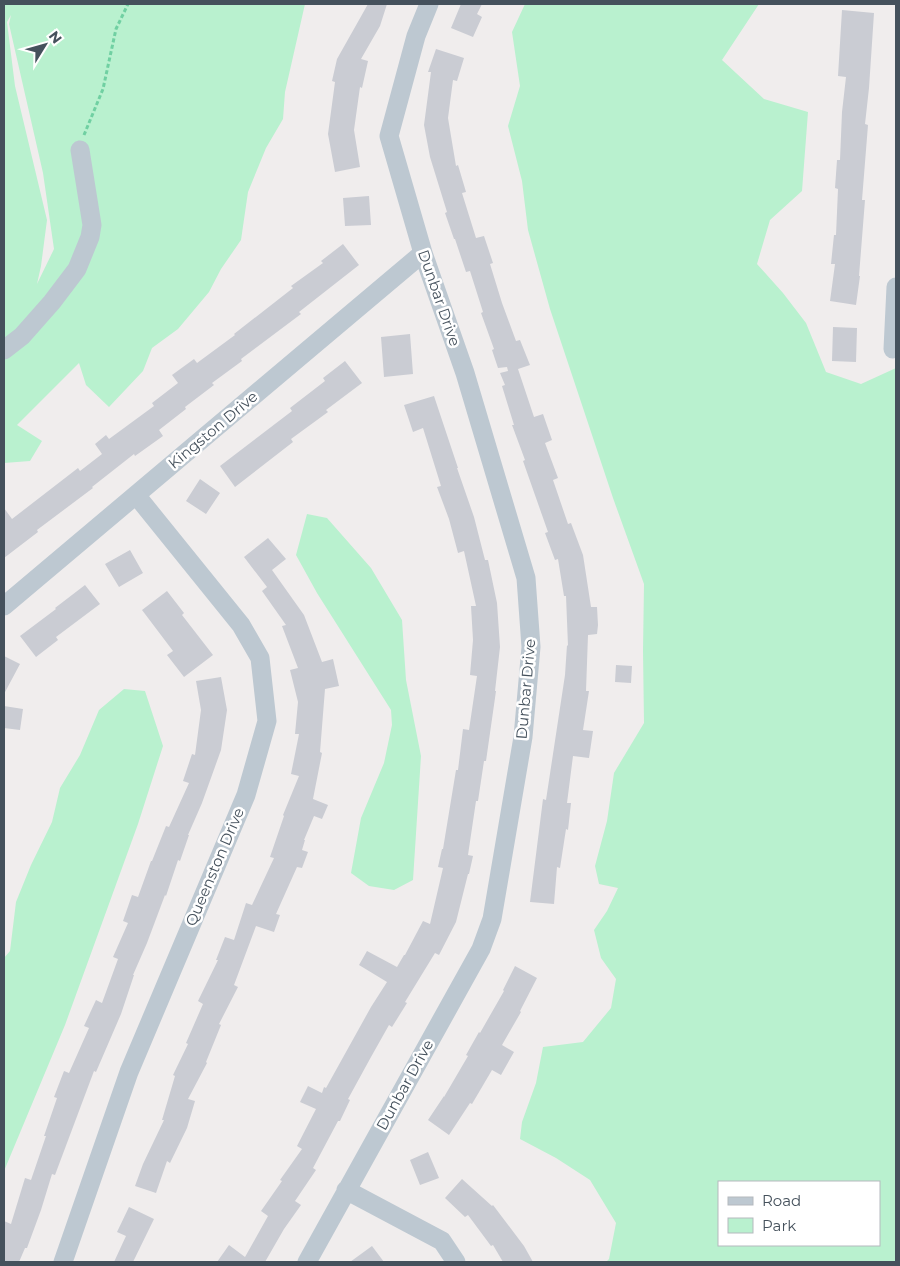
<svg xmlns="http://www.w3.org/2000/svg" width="900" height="1266" font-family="Montserrat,sans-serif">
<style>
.green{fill:#b9f1cf;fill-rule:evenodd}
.building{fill:#caccd3}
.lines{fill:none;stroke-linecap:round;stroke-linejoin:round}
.path{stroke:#70d0a2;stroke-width:3;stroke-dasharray:4 2.5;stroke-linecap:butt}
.minor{stroke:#bdc8d1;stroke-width:19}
.labels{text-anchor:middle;stroke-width:5;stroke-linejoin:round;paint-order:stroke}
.street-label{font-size:15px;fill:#45515c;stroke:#fff}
</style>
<rect width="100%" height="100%" fill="#f0eded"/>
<path class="green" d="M4,4h301l-20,88 -2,27 -17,29 -18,44 -7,48 -20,29 -12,23 -31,37 -26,19 -9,23 -34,36 -23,-22 -7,-22 -62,62 25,16 -12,20 -26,2zM11,15l-2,9 34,149 11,76 -17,35 4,-18 6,-46 -32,-134 -8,-64z
M525,4h234l-37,56 42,39 44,13 -6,79 -32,29 -13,44 26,29 23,30 20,49 35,12 35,-16v894h-290l3,-3 7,-36 -26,-43 -34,-22 -36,-19 2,-17 14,-39 7,-36 40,-5 28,-34 5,-29 -15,-21 -7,-28 13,-19 11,-23 -19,-4 -4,-18 12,-45 7,-48 30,-50 -1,-72 1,-67 -31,-86 -63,-189 -22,-79 -6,-49 -14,-55 12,-40 -8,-54zM879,1182v63h-160v-63z
M307,514l20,4 44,50 31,52 4,60 15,76 -8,124 -19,10 -25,-4 -18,-13 10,-55 23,-55 8,-38 -1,-15 -74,-117 -21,-38z
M124,689l21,2 18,55 -25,78 -73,201 -61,146v-213l6,-7 6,-49 15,-37 21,-43 8,-34 20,-33 19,-45z"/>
<path class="building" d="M368,4h19l-7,22 -19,33 7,2 -6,27 -2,-1 -6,43 6,37 -25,5 -7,-38 7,-52 -3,-1 5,-22z
M461,4h21l-5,10 5,3 -9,20 -22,-9z
M842,10l32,3 -5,75 -4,36 3,1 -6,75h3l-6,76h1l-4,29 -26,-4 5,-37h-4l3,-29h2l2,-46 -3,-1 2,-28h3l2,-48 4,-35 -8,-1z
M436,49l28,9 -7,23 -4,-1 -5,38 8,48 2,-1 8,27 -4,1 14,45 8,-2 9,27 -3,1 12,39 14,38 4,-1 10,25 -12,4 16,48 9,-3 9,26 -7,3 13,35 -5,2 15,44 3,-1 12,32 8,52h6l1,18 -1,9 -9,1 -2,56h3l-6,39 10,1 -4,27 -16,-2 -6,47h4l-3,27 -2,-1 -6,39 -3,-1 -3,37 -24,-2 13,-103 3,1 19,-125 2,-30 1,1 -2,-50h-2l-6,-37 -3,1 -10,-27 3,-1 -25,-71 2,-1 -13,-35h2l-12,-39 3,-1 -5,-12 8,-2 -1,-4 -9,1 -6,-18 2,-1 -13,-36 2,-1 -13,-41 -4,1 -11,-33h-1l-9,-26 2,-1 -17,-55 -6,-32 7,-53h-3z
M369,196l2,29 -26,1 -2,-28z
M343,244l16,21 -60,47 2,2 -60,45 1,2 -30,22 2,2 -29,22 1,2 -27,21 4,6 -28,20 -1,-2 -42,33 1,1 -56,42 1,2 -34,26v-50l8,11 66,-51 2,3 22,-17 -7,-10 11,-9 3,4 45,-33 -2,-3 26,-20 -6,-8 22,-16 3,4 38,-28 -1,-1 59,-46 -2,-2 32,-23 -2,-2z
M833,327l24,1 -1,34 -24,-1z
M410,334l3,40 -29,3 -3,-40z
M345,361l17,22 -36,27 2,2 -37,27 2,3 -58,45 -15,-21 72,-55 -2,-3 35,-27 -2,-3z
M434,396l24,72h-1l17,49 11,43h3l9,43 3,44 -5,44h1l-10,70h-2l-6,40h-2l-8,54 5,1 -4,18h-1l-12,48 -17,33 -4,-2 -30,49 2,1 -15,24 -3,-2 -18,32 -23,42 2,1 -10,21h-2l-25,47 3,2 -21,31 6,4 -17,24 -19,33h-48l12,-17 16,12 23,-41 -7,-5 21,-30 -2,-1 22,-31 -5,-3 19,-37 -16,-7 8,-16 14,7 2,-6 2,1 45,-81 16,-25 -28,-17 8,-14 30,16 7,-12h1l18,-34 7,3 13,-56 -5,-1 4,-18h1l13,-79h2l5,-41 6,1 8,-54 -7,-1 3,-35 -2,-34h5l-12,-55 -6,2 -9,-34 -12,-32 4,-1 -18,-58 -10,4 -9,-27z
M200,479l20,14 -14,21 -20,-13z
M268,538l18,21 -14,11 32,45 18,47 11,-3 6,27 -14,3 -5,63 2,1 -9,46 15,6 -6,14 -8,-3 -10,24h1l-3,10 6,2 -6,16 -5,-1 -21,47 4,1 -6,17 -18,-6 -22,59 4,2 -19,37 2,1 -15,37 1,1 -19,36 7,2 -8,27 -17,35 -3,-2 -11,32 -21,-7 8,-22 21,-44h-2l13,-44 -2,-1 15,-31 -2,-1 17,-39 -5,-3 20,-41h-2l9,-23 9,3 12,-37 6,2 22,-47 -4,-1 14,-41 -1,-1 16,-39 -8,-2 8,-40h-4l3,-32 -8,-32 8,-2 -16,-42 4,-1 -24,-34 5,-4 -23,-30z
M130,550l13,23 -24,14 -14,-23z
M85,585l15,19 -44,33 2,3 -22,17 -16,-21 36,-27 -1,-1z
M167,591l17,22 -2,2 31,40 -29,22 -17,-22 6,-4 -31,-41z
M4,656l16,8 -16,30z
M616,665l16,1 -1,17 -16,-1z
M221,677l6,33 -6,40 -19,53 -14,32h1l-9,26 -2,-1 -12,36 -1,-1 -18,48 -14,32h1l-13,39 -25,58 -2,-1 -39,104 -3,-1 -11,36 -14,38h-2l-6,14h-15v-41l7,3 14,-46 6,2 15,-44h-2l13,-38 -3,-1 10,-26 5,2 20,-45 -5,-2 12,-26 6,3 16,-44 -5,-2 15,-34 -5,-2 9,-26 6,2 13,-36h1l14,-35 3,1 20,-44 -6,-2 9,-27 3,1 6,-45 -5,-29z
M4,706l19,3 -3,21 -16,-2z
M515,966l22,12 -17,33 1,1 -19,33 12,7 -13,23 -9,-5 -20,34 -2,-1 -21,32 -21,-15 16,-24v1l24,-41 -2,-1 13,-23 1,1 24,-42 -1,-1z
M428,1152l11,26 -19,7 -10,-25z
M462,1179l30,27 1,-1 31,41 9,16h-30l-10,-17 -2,1 -23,-31 -3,2 -20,-19z
M129,1207l25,12 -21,43h-19l12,-26 -9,-4z
M372,1246l12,16h-34z"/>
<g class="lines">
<path class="path" d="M84,135l19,-46 13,-60 12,-25"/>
<path class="minor" d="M893,349l3,-62
M4,350l18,-14 30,-34 25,-33 13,-32 2,-12 -12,-75
M4,606l419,-353
M346,1190l96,51 14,21
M63,1262l66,-190 117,-277 21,-74 -7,-63 -19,-33 -105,-130
M307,1262l174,-313 11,-30 31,-182 8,-90 -5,-69 -61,-205 -42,-120 -34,-117 27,-100 13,-32"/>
</g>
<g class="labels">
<g class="street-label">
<text transform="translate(439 298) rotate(71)" y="5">Dunbar Drive</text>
<text transform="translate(213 430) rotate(-40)" y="5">Kingston Drive</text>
<text transform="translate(526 689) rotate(-85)" y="5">Dunbar Drive</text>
<text transform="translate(215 867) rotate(-67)" y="5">Queenston Drive</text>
<text transform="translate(405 1085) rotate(-61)" y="5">Dunbar Drive</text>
</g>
</g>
<rect width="900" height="1266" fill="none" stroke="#45515c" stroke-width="10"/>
<rect x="718" y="1181" width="162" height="65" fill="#ffffff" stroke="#b5b9be"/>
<rect x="728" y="1197" width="25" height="8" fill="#bdc8d1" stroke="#b5b9be"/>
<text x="762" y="1206" font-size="15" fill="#45515c">Road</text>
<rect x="728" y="1218" width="25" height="15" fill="#b9f1cf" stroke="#b5b9be"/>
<text x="762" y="1231" font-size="15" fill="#45515c">Park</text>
<g transform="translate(45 45) rotate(53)" stroke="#ffffff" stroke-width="4" paint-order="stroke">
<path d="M0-4L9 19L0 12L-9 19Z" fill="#45515c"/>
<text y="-8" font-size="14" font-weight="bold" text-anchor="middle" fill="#45515c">N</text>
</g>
</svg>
